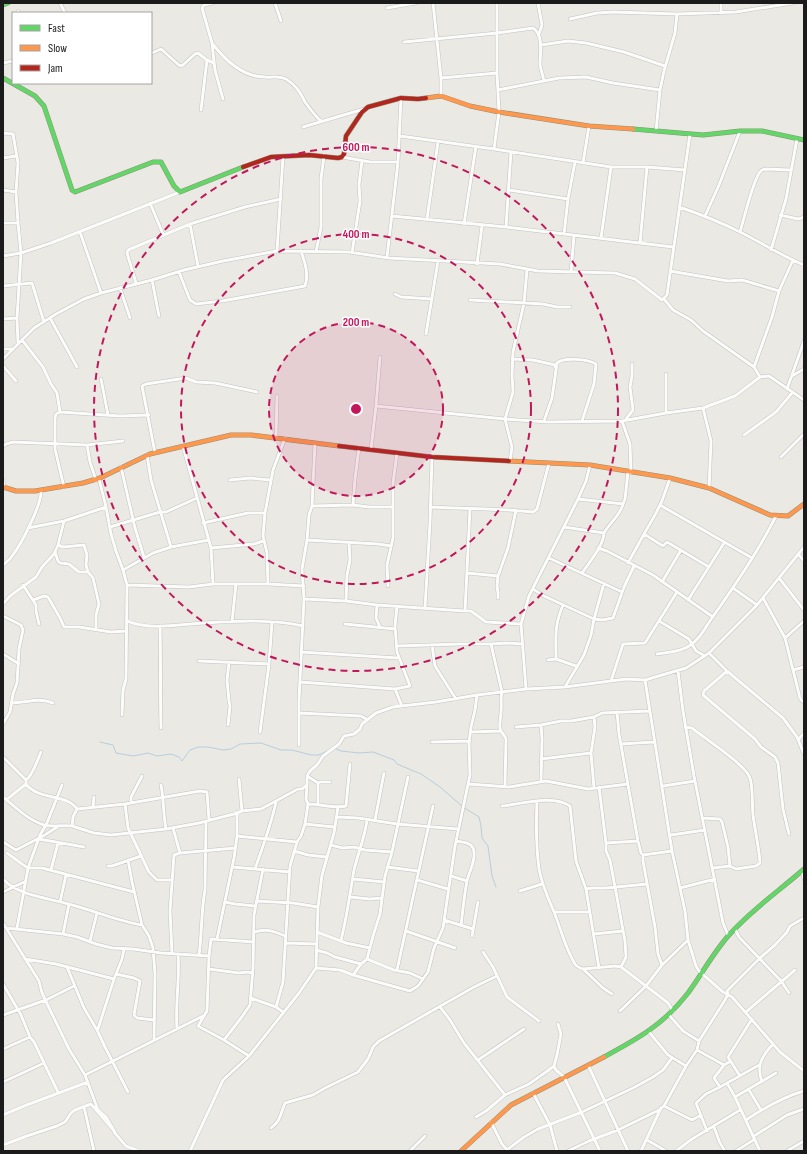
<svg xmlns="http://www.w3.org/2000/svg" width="807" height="1154" font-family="'Sofia Sans Condensed',sans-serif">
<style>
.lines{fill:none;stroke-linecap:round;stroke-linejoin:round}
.stream{stroke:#b7cede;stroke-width:1}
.street-casing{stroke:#c2c2c0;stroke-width:4}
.fast-casing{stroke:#8e937c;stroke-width:5}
.slow-casing{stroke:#8e937c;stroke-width:5}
.jam-casing{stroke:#8e937c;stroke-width:5}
.street{stroke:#fcfcfb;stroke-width:3}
.fast{stroke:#63d668;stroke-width:4}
.slow{stroke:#ff974d;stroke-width:4}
.jam{stroke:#b3261e;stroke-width:4}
.ring{fill:none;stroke:#c2185b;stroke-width:2;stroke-dasharray:7 5}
.centre{fill:#c2185b;stroke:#fff;stroke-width:2}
.ring-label{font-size:12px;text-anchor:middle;font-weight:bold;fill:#c2185b;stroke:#fff;stroke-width:3;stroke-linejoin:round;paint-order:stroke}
</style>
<rect width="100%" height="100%" fill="#eae9e4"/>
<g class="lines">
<path class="stream" d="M100,742l13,3 3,8 17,3 15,-3 9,3 14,-2 8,3 3,4 8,-11 8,-3h10l15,3 8,-1 9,-5 21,-1 20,7h11l19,5h8l8,-4
M334,748l7,3 18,2 14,-1 21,8 3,4 24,10 19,13 23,20 16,10 2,9 1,12 6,8 4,30 4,11"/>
<g class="street-casing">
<path id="street" d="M60,3l5,10
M213,3l-9,2 -2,3 10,35 3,27 8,29
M275,3l6,18
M433,3l8,75v18
M538,3l4,22 -3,9
M721,3v10
M387,8l29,-5
M18,11l1,2
M570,19l27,-6 16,-1 64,2 59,-2 57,-9
M404,42l93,-9 36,-5c11,7 7,26 7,37 1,5 3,11 4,16
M212,43c13,17 30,34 53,34 8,1 13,-2 21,2 10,6 14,13 19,23 5,7 10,14 16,19
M541,45l27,-4 18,2 38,9 41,14
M152,53l9,-4 19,17 3,-1 12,-11 3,-1 9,7 7,3
M3,63l10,-2
M441,78l56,-5
M498,90l61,-12 27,-1 27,6 47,7
M201,110l6,-50
M303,127l61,-18
M656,131l4,-41 4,-19 11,-38 2,-19
M3,133l10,1 5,29 -2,29 2,31 3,30 -4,65 1,26
M400,136l94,13 117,18h36l38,3
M494,149l5,-37 -2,-39v-70
M342,157l28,5h28
M3,158l13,-2
M583,163l6,-37
M3,190l13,2
M509,190l59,9
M150,203l13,31
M679,207c21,7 41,15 61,25 22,11 42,24 64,33
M780,215l18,4 4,-1 2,-2
M392,216l114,11 167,20
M705,216l14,-31 21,-54
M427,219l11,-77
M3,223h15
M190,224l8,42
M464,224l12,-78
M506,227l5,-75
M80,232l21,61
M740,232c4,-13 13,-52 20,-60 2,-3 2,-2 6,-3l25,1
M564,234l4,-35 7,-37
M601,238l10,-71
M640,243l7,-76
M771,250l15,-51 11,-60
M277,251l6,-94
M316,252l5,-25v-48l3,-23
M352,253l8,-52 -1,-17 3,-23
M3,256l18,-3 30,-10 129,-51
M387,257l11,-95 3,-64
M477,264l5,-38
M670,271l58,10 14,-1 37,11
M179,272l11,28 6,4 26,-3 83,-15c4,-12 0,-23 -4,-35
M571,272l3,-36
M152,280l7,36
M136,283l-9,-30 1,-3 62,-26 55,-17 36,-8
M3,286l29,-3 12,39
M120,288l10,30
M395,294l6,3 31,2
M664,299l9,11 18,10 12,11 51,36 6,10 9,-1 35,24
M470,300l73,4 14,3h13
M50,318l27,49
M3,319l14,-1
M426,334l12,-73
M22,340l21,27 8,17 6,9 3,19 -4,2 -1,4v31l9,38
M3,349h10
M3,359l31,-31 22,-14 28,-15 17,-6 51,-13 32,-10 39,-9 54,-10 72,1 40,6 111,6 38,7 77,2 20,6 27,21 5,-5 23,-161
M512,359l21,1 22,5v2
M3,366l13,15
M754,367l18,-50 7,-26 14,-31
M792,376l12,-7
M101,379l7,36
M787,389l17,-48
M376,406l129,13 43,3 74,-1 44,-8 37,-5 32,-12 25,-19
M703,408l8,33 -2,47
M60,412l60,4 29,-1
M666,413v-39
M626,419l7,-9 -3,-23 2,-11v-12
M544,421l8,-23 5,-35c7,-6 31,-4 39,1l-2,20 -12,37
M622,421l8,23 1,29
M744,435l32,-23 16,-19
M276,438l1,-42
M87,445l3,17 6,18
M3,446l3,-2 7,-2 74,3 36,-4
M183,446l28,102 2,36
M371,449l5,-43 4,-49
M155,453l-13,-67 4,-2 40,-6 10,4 19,1 42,9
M147,455l4,25 20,67
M781,457l23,-23
M510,461l2,-14 -7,-28 8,-27 -1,-17 1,-23 11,-49 3,-33
M121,467l14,61 9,29
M99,479l7,28 5,27 5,17 7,19 4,15 -1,94 -3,11 -1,25
M3,480l1,7
M230,480l20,-2 20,2
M578,499l45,5 2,-5 3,-27
M353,505l2,-26 4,-31
M660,505l92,53
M312,506l41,-1 16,2h24
M430,507c35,2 69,1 103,5l4,-3 12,-46
M203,523l45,-10h17
M110,527l50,-15h6l31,-14
M564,527l40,6c-1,14 -14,28 -22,40
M28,528l36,-7 42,-14
M604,533c6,-11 16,-17 19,-29
M644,534l19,12 4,-4 42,25
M307,540l71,4 13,2
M58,545l5,2 21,-2 3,10 -1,10 2,7 5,6 6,26 -3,11v14
M211,548l43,-4 9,-3
M598,548l9,3 46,24 60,42
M55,552l3,9 2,2 9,1 10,8h9
M798,554l6,7
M549,558l73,34
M628,563l16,-29 11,-19 7,-14 8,-23
M3,565c3,-3 7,-5 9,-9 9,-11 30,-52 29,-65
M123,570l30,-17 18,-6 38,-7
M467,573l31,3
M779,578l25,32
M662,582l19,-32
M268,584l-1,-31 -4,-17 2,-23 8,-43 12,-32
M23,585l13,20v6l3,13
M127,585l62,2 24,-3h55l36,2
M388,586l-1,-21 6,-27v-55l4,-30
M733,588l24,17
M533,589l11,7 50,23 8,1 11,-2 11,-31 10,-21
M498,598v-5l-1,-7 1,-10 10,-28 8,-38
M763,598l22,40 15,60 2,3 2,1
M304,599l42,2 31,4 88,6h6l15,11 35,2
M33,600l11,-4 4,1 12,21 4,9h15l32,5 15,-1
M688,600l36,-57
M346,601l1,-26 3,-15 -1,-17
M3,604l7,-8 26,-19 6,-10 12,-13 4,-9 6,-24
M377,605l-1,13 4,9
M425,608l5,-85 2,-66
M465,611l5,-102
M3,616l18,9 2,5 -4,19 -2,34 -4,11 -3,18 -7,12
M127,621c25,10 52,3 78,2 33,-2 66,-4 98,3
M659,621l30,18 7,12 9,5
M232,622l4,-38
M345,624l50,5
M160,626c1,34 0,68 1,102
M785,638l19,-17
M491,644l11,48c-2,7 0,13 -1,20 0,5 -2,11 -1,16 0,4 5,7 6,11l-1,47
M432,645l3,21 21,33
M397,646l63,-2h31l16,-1 15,1
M301,652l97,6
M709,653l18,18 56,47 14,19 7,17
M3,654l16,10
M657,654c10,-2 24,-2 32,-8 11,-7 16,-18 23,-28 23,-33 46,-66 64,-102
M556,659c0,-22 -2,-33 7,-54
M548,660l8,-1 20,7
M199,661l70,3
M793,670l11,-3
M678,671l5,40 11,65 29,147 5,12
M727,671l-23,20 -1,4 52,44 6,8 14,10 3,6 5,46 6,25
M645,680l27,171 13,60 3,29 8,26 3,5 24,21 9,5 48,55 24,19
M611,681l12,-37 22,-1 32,-51
M300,682l95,7 15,-3 -13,-34 -2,-26 2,-20
M565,687l19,-32 7,-20 3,-16 10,-36
M395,689l7,17
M526,689l-5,-65 8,-28 49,-97 8,-18 4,-16
M12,703c15,0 26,-6 41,0
M617,712l2,22 19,107 3,12 2,2v6l12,66 3,27 4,11
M299,713l62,3 7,4
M594,717l1,10 -4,26 3,35
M228,725l2,-19 -1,-5 -2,-21 2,-17
M541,725l1,14 -1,43
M516,727l25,-2 20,-4h10l23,-4 8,-4 48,-2
M685,727l7,1c12,10 54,37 58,50 3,9 2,27 3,37 2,16 6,32 7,48l-4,3 -20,3 -6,-3 -17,2
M260,732l9,-68 3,-42
M470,732l31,-1
M798,740l6,-7
M432,742l38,-1
M621,744l33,-2
M299,745v-45l5,-101 -2,-30 5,-29 2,-25 3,-9 3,-63
M3,757l23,23v4c13,17 41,9 51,25
M541,759l50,-6
M307,776l11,7 2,-1h10
M239,779l3,32
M26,780c7,-5 11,-19 15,-28
M318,783v21
M469,784l40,3 37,-6 42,8 40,-5
M161,785c3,15 2,29 5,44
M663,786l32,-5
M599,787l7,56v8l4,9 15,81 1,16 -5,10
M3,797c12,10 25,23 41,28 9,2 19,0 28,1
M6,800l20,-16
M537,801c-1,22 -1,45 2,68 3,16 9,29 15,43 7,17 11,36 21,52 2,3 5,4 8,5l20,19 9,6
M131,803v-6l11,-21
M125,804l3,24 21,44 8,8h14
M308,804c13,0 26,5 38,2l4,-42
M502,806c20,-2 51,-12 68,0l6,55 10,28 13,79
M93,807l1,-10
M77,809l-4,8 -1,9 22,7 17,2 55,-6 33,-6 35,-9 8,-3 19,-2 37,-20h4l5,-4v-9l3,-5 7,-6 6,-9 16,-12 5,-8 10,-2 6,-5 2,-5 14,-11 17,-6 43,-5 41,-7 49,-6 39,-2 61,-8 19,1 41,-12 23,-15 48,-48 47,-58
M77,809l48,-5 75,-13 7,1 2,28
M337,817l21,1 39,6 61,5
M702,818l18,1 2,3 6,25 2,19
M375,820l9,-47
M305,824l29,3
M173,828l7,25
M671,835l34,-5
M237,836l60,6
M39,839l45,8
M456,841c6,1 14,1 17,7 4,10 -4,24 -6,33 -3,15 -4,29 -6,44
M3,842l13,8
M606,843l32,-2
M330,845l13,3 11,-1 11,3 27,2
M16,850l27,-14 16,-10
M294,851l14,4 18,2
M7,853l15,11 6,4h14l92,24
M643,855l29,-4
M128,860l4,22 10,43 7,11 4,12 2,26 -1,66
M108,866h4l29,-10
M232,867l58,5
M387,867l31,4
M255,869c8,-23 16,-44 21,-67
M51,870l7,-27
M802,871l2,8
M451,876l16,5
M3,879c14,16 45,19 65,25 25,6 49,17 74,21
M353,879l31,3
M417,880l31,9
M680,888l35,-9
M586,889l6,-1h14l41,-4
M520,891l22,-7
M3,892l23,-11
M350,897l20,2 11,-1
M256,901l37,2 25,4
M60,902l6,-27
M225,902l10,2 20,2
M554,912h35
M444,920l29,9
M3,923l36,58 3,12 10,21 17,35 16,26 13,35 8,7 9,15 -24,-28
M6,928l57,6 14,3 19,7 16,4 21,1 28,4 48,3
M17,928l11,-60 12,-33 7,-12 15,-38
M735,929l4,8 42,44 8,12
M406,931l49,17
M254,932c12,-4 20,-1 31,4
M317,932l29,11 24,5
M63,934l6,-30
M594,934l29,-3
M472,936l6,-34
M217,939l17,-81 3,-22v-24
M341,940c6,-23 9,-47 13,-70 4,-17 11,-33 13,-50
M90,941l7,-28
M286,943l30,1
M316,950l11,3 8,4 26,7
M483,952l10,15 14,30 32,24
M172,953l-2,-42 4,-56 6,-2 55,-5
M199,955c3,-21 2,-44 6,-65l1,-69
M25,959l31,5 58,15
M367,959l27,11 16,3 13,6
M67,967l17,41 13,22 8,17 23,45
M316,968l24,2 13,5 57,16 8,-5 10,-14 6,-24 9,-20 12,-82 15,-71 -1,-32 2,-16 4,-17 2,-15
M209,969l30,4 9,-1 4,1
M583,969l32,-3 6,1 42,32 5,4 5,8
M397,970l36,-164
M116,974l18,4 6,3 -6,34 3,3 17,2
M353,975l8,-11 6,-5 6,-23 7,-22 5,-38 7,-24 16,-75
M3,984l18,31 9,22 4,5 24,50
M251,998l25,9 7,5
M276,1007l7,-25 7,-116 7,-24 4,-6 4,-12 3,-20 -2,-5 1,-14
M440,1007l10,13 14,23 41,52
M620,1011l26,-25 16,-21 26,-25
M746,1012l49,-42
M3,1015l43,-15 28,-14
M669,1015l14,16 16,10
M98,1029l16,-50 8,-20 2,-10
M177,1029c-2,-25 3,-50 1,-75
M649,1032l19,23 18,11
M224,1040l17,-22 9,-13 3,-37 1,-53 9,-46
M3,1049l27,-12
M697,1050l27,15
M249,1056l-25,-16 -26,-14 9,-15 2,-55 2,-17 43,3
M478,1060l46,-31
M588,1065l40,86
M554,1066l2,4 8,7 36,74
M85,1075l118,-59
M740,1076l-12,-19 24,-38
M3,1082l41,-19
M762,1082c-6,-17 0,-26 11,-38
M727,1083l8,14 25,54
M720,1087l-6,-9 10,-13 7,-4
M749,1090l12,20
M533,1093l17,32 7,26
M735,1097l41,-24
M664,1106l28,14 9,-5
M84,1107l10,44
M3,1115l21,-9 64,-24
M476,1117l10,-6 19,-16 24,-11 17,-12 8,-6 3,-11 4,-21 -3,-10
M746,1120c18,-12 37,-23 58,-29
M491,1122l11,22 6,7
M714,1127l6,16 5,8
M271,1128c10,-7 10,-16 14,-25l28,-8 12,-7 33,-16 10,-13 5,-12 6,-6 95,-54 23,-11
M707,1131l-11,-28 10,-9 14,-7 39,-22
M114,1132l12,14 13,5
M754,1136l33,-21 17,-6
M647,1140l19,11
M3,1145l24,-9 30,-10 8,-4 6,-9 4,-3 16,-6
M507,1150l17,-13 14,-8 44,-17 51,-24 20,-11 10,-7 9,-12
M190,1151l33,-71 26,-24 50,-63 17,-25 2,-61 4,-32 12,-42 4,-26
M410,1151l15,-15
M568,1151l21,-10 29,-11 43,-21
M641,1151l20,-43 3,-2 22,-40 11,-16 2,-9 26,-41 3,-6 -1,-3 33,-33 15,-13 12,-13 3,-6 14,-8
M676,1151l16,-12 48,-29
M736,1151l19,-12
M787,1151l17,-10"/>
</g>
<g class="fast-casing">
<path id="fast" d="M3,5l5,-2
M3,78l32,18 9,10 28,84 3,2 78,-30h8l13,24 6,6 63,-25
M633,129l70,6 37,-4h22l42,9
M604,1057c35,-19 59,-32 84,-64 14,-19 25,-40 41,-58 22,-25 50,-44 75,-66"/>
</g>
<g class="slow-casing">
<path id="slow" d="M426,98l15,-2 29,10 29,6 90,14 44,3
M509,461l81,4 80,13 39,10 61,27 18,1 16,-12
M3,487l13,4h19l48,-8 17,-5 50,-24 81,-19h20l88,11
M461,1151l50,-46 93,-48"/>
</g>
<g class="jam-casing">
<path id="jam" d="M243,167l28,-10 38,-2 29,3 4,-1 2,-3 2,-18 16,-24 6,-5 33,-9 17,1 8,-1
M339,446l93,11 77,4"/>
</g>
<use href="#street" class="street"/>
<use href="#fast" class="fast"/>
<use href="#slow" class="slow"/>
<use href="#jam" class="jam"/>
</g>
<circle cx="356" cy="409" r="87" fill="#c2185b" fill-opacity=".12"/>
<g class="ring">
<circle cx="356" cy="409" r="87"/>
<circle cx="356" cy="409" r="175"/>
<circle cx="356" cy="409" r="262"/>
</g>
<circle cx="356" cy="409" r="6" class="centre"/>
<g class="ring-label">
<text x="356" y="151">600 m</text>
<text x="356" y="238">400 m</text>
<text x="356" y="326">200 m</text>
</g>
<rect width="807" height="1154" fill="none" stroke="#1b1b1b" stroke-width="8"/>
<rect x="12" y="12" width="140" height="72" fill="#ffffff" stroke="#a4a4a4"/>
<rect x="20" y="25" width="20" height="6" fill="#63d668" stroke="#a4a4a4"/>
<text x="48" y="32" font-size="12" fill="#1b1b1b">Fast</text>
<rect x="20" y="45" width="20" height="6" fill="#ff974d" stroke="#a4a4a4"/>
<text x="48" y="52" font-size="12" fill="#1b1b1b">Slow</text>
<rect x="20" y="65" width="20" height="6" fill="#b3261e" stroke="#a4a4a4"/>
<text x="48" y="72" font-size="12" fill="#1b1b1b">Jam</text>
</svg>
